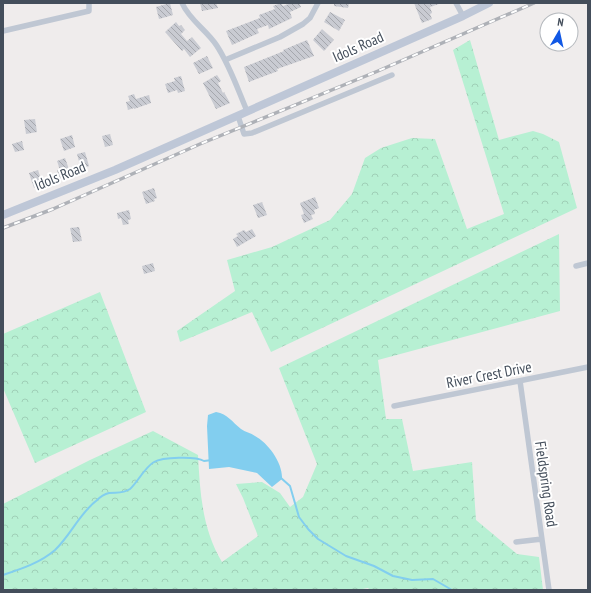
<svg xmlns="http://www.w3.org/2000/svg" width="591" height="593" font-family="'PT Sans Narrow',sans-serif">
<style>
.forest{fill:url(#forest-crowns)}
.water{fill:#82ceef}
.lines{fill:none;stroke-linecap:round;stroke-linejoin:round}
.stream{stroke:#82ceef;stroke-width:2}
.building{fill:url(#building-back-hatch)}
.street{stroke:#bfc7d3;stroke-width:5.5}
.secondary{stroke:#bec7d7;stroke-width:8}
.rail-casing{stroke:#aeb1b7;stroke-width:3.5}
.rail{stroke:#fff;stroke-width:2;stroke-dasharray:6;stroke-linecap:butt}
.labels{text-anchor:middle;stroke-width:4;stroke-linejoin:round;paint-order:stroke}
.street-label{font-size:15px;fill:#444e5b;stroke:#fff}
</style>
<defs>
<pattern id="forest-crowns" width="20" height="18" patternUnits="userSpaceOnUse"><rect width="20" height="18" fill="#b7f0d3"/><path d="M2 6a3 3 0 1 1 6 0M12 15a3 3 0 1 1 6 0" fill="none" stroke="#9fcfb7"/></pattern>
<pattern id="building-back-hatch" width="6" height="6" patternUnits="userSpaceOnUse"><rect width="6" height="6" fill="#c9cbd2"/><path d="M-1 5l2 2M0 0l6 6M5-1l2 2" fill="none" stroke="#a5a7ad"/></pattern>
</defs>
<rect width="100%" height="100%" fill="#efecec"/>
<path class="forest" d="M470,40l29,100 34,-9 10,3 16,8 18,66 -306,144 -19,-40 -72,30 -3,-11 58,-40 -8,-31 45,-13 58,-27 22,-26 13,-36 16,-10 31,-10 23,1 32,90 37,-15 -51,-164z
M559,234l1,77 -182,49 8,59h16l11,52 59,-9 4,58 41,34 22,3 4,33h-173l-2,-2 -11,2h-354v-86l87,-44 63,-29 45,24c2,37 4,74 24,107l36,-26 -15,-38 -7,-14 26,-2 18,11 10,14 13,-10 14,-33 -38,-96z
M100,292l46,120 -111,51 -32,-75v-54z"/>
<path class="water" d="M216,412c12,2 16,10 25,17 4,3 10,4 14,7 13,7 28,27 27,43l-10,8 -15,-14 -28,-6 -20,2 -2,-43 1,-11z"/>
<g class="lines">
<path class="stream" d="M281,478l9,8 9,31 9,12 10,10 28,17 28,10 19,10 19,4 21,-1 19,11
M3,575c18,-6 37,-12 52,-25 15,-14 25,-37 41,-49 3,-3 8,-7 13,-8 7,-1 14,1 21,-4 7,-6 15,-22 24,-27 8,-5 42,-6 50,-1l8,-1"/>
</g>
<path class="building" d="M170,3l3,12 -14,4 -3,-12z
M200,3h16l2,5 -16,3z
M281,3l2,3 8,-3h8l2,4 -11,5 2,6 -23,11 -1,-4 -11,4 2,4 -27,12 -6,-14 34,-13 -1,-3 16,-6 -2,-3z
M334,3h15l-1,5 -14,-2z
M414,3h25v1l-9,3 2,6 -2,1 2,5 -10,4z
M330,12l15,8 -6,11 -15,-9z
M176,22l3,4 2,-1 4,5 -4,4 6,7 5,-4 9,11 -11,9 -6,-8 -2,2 -17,-19z
M322,29l12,11 -10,11 -11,-11z
M307,40l7,16 -37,13 1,2 -29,11 -5,-15 40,-16 -1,-1z
M207,56l6,12 -14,6 -6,-11z
M217,75l4,6 -3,2 5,10 1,-1 6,11 -14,6 -13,-26z
M181,76l4,15 -7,2 -1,-3 -9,3 -3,-9 10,-3 -1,-3z
M134,94l2,5 13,-4 2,8 -17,6v-1l-6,2 -2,-8 4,-1 -2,-5z
M35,119l2,13 -11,2 -2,-14z
M110,134l3,11 -8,2 -3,-11z
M72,135l3,12 -11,4 -4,-12z
M22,141l2,9 -9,2 -3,-8z
M85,152l4,14 -8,3 -4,-15z
M65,158l6,17 -11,4 -3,-9h3l-3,-9z
M38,170l5,15 -9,3 -5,-15z
M154,188l3,10 -3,1 1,2 -9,3 -4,-12z
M315,197l4,11 -5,2 1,4 -4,1 2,4 -9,4 -3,-8 3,-1 -4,-11z
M262,202l5,13 -9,3 -5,-13z
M129,210l2,9 -3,1 1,4 -6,1 -2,-7 -3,1 -1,-6z
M79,227l3,14 -9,1 -3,-14z
M252,229l4,7 -19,11 -4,-8 5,-3 -2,-2 8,-4 2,2z
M153,263l2,8 -11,3 -2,-8z"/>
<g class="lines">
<path class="street" d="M182,3c8,18 25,27 35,43 13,20 21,44 30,65
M456,3l7,13
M3,31l86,-20v-8
M225,60l55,-23 23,-13 7,-6 8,-15
M238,116l6,18 8,-1 140,-58
M576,266l12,-3
M520,381l29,209
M394,406l194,-39
M516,542l26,-3"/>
<path class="secondary" d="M3,215l112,-45 348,-154 26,-13"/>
<g class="rail-casing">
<path id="rail" d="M3,228l50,-19 147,-65 178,-73 156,-68"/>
</g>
<use href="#rail" class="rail"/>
</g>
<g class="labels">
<g class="street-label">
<text transform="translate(358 47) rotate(-24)" y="5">Idols Road</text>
<text transform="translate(60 176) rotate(-22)" y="5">Idols Road</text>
<text transform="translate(489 375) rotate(-11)" y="5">River Crest Drive</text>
<text transform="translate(546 484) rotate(82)" y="5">Fieldspring Road</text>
</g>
</g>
<rect width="591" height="593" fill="none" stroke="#444e5b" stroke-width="8"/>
<g transform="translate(559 32) rotate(9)"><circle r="19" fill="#ffffff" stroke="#b4b8bd"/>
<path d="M0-3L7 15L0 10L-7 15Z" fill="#1158e5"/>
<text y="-6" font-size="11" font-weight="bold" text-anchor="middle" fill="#444e5b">N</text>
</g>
</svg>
